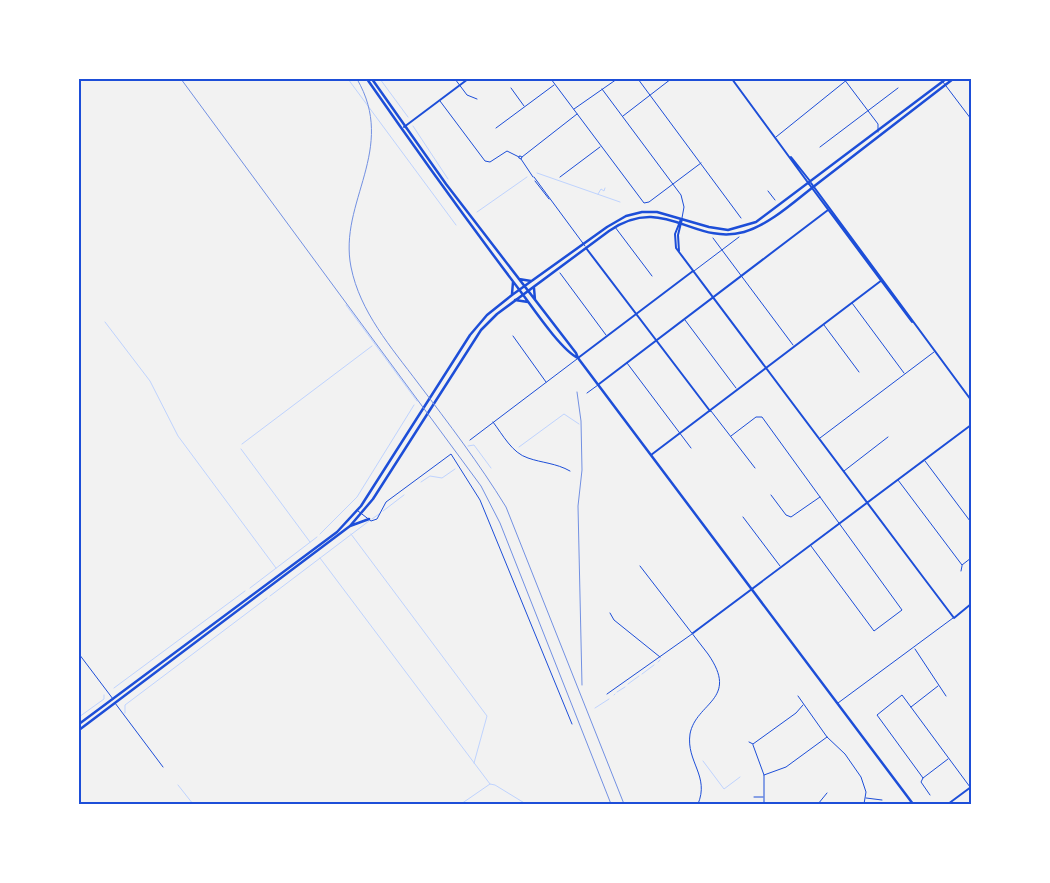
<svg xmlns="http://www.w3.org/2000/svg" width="1050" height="883" font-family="Cabin,sans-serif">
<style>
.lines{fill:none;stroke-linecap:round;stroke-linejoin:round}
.stream{stroke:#bfd3fe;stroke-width:1}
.minor{stroke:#1d4ed8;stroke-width:1}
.tertiary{stroke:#1d4ed8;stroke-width:2}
.secondary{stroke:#1d4ed8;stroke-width:2}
.trunk{stroke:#1d4ed8;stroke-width:2.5}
.rail{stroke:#7290e2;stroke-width:1}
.neatline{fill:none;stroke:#1d4ed8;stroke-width:2}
</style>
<rect width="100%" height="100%" fill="#f2f2f2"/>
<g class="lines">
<path class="stream" d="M348,79l108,146
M380,79l28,38
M413,126l35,53
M537,173l83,29
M598,194l3,-5 3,2 1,-3
M477,212l50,-35
M346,305l71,96
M105,322l45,59 28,55 98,132
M242,444l130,-98
M468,446l6,-1 17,23
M519,447l45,-33 15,10
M241,449l69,93
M421,482l9,-6 12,2 13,-9
M383,511l21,-16
M372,519l7,-5
M320,534l37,-37 57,-92
M351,534l136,182 -13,47
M320,558l170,226
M250,588l67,-51
M270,596l99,-75
M658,662l2,-2
M642,674l12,-9
M628,684l11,-8
M114,688l131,-97
M617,692l8,-5
M614,695l1,-1
M595,708l14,-9
M125,713v-8l142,-107
M79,717l25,-18v-4
M703,761l21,28 16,-12
M178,785l15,19
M461,804l29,-20 5,1 31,19"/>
<path class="minor" d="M455,79l12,16 10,4
M551,79l93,124 5,-1 52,-39
M638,79l103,139
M844,79l34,45v8
M943,82l28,37
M511,88l13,18
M602,89l79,106 3,12 -2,11
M440,101l45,60 5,1 17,-11 12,6
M574,109l43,-30
M623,116l48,-37
M496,128l58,-43
M776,137l72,-58
M820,147l78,-59
M520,156l2,1 -1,2 -2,-1z
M522,157l55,-43
M521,159l12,18
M534,177l51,69
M560,177l40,-30
M535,181l14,18
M768,191l7,9
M615,227l37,49
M713,238l80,107
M694,271l45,-34
M560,273l46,62
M852,303l52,70
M685,320l51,68
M824,325l35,47
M513,336l33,46
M627,363l64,85
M587,393l11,-8
M711,411l44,57
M493,422c10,13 19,31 35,36 14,5 28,5 42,13
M731,436l25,-19h6l140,193 -28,21 -63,-85
M820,438l114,-86
M470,440l107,-81
M925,461l45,60 1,-2
M844,471l44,-34
M898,480l64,85
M771,495l15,20 5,2 29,-20
M358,511l13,10 6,-2 9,-17 65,-48 29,46 92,224
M743,517l37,49
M962,565l9,-7
M640,566l68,88c32,46 -12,48 -18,80 -4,28 20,42 8,70
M961,571l1,-5
M610,613l4,7 46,37
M915,649l31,47
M79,654l34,45
M607,694l85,-60
M798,696l29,41 18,17 16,23 5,15 -2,12
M115,703l48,64
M838,703l115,-85
M911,707l27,-21
M749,742l4,2
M753,744l43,-31 7,-8
M753,745l11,30v29
M764,775l22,-8 41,-30
M923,778l25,-19
M930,795l-9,-13 2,-4 -46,-63 25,-20 68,92
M754,797h9
M866,798l16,2
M818,804l9,-11"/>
<path class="tertiary" d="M732,79l77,105
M404,127l64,-48
M791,157l19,24
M681,219l-6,15 1,14 247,329 31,41 17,-14
M586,248l124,163
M679,251l-1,-16 4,-16
M578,358l115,-87
M599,384l229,-174
M651,455l231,-175
M693,633l278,-208"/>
<path class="secondary" d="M811,183l160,217
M809,184l103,138
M948,804l23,-17"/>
<path class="trunk" d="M367,79c50,72 101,143 154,213 12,16 40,58 57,66
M372,79l74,105 130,169 2,5 335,446
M519,279l12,2
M534,288l1,12
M512,294l1,-12
M515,300l13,2
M350,526l23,-27 108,-169 16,-16 112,-83c55,-38 84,15 135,1 27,-8 52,-32 73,-48 46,-35 91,-70 136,-105
M79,724l258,-192 24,-26 109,-171 17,-20 25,-20 95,-68 19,-11 16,-4h15l52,15 19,3 28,-8 190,-143
M79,730l271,-204 19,-7"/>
<path class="rail" d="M181,79l300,407 19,37 111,281
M357,79c41,70 -19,123 -6,188 9,45 40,80 67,116 31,41 61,80 88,124l118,297
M577,392l4,29 1,49 -4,36 4,179"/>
</g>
<rect width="1050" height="883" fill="none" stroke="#ffffff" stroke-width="160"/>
<rect x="80" y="80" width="890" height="723" class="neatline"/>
</svg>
